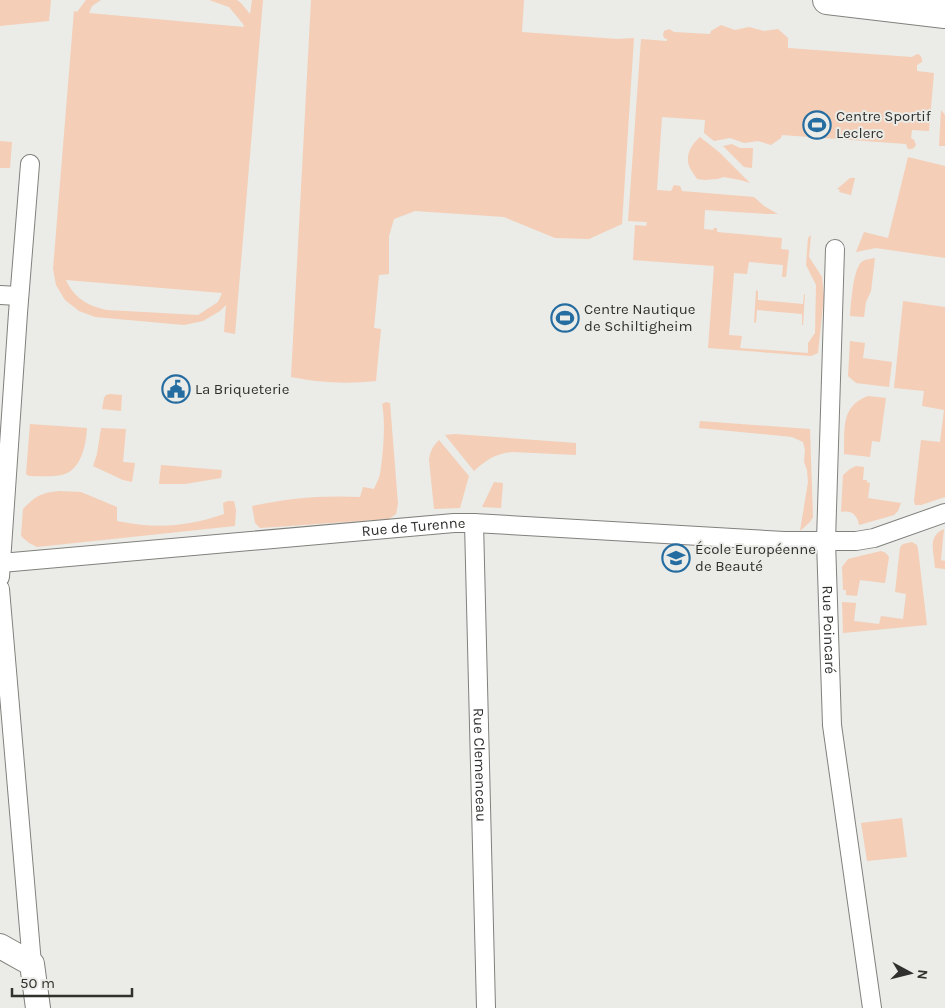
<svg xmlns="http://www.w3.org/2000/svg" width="945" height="1008" font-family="Karla,sans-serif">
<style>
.green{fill:#f4ceb6;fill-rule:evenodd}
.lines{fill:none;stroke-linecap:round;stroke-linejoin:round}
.street-casing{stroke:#80807d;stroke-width:20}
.secondary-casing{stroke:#80807d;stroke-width:26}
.highway-casing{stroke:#80807d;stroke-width:30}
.street{stroke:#fff;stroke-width:18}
.secondary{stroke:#fff;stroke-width:24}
.highway{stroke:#fff;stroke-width:28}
.labels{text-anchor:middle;stroke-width:4;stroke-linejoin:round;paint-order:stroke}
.poi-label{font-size:15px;fill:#30302f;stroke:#ebebe7;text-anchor:start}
.street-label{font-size:15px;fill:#30302f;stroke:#ebebe7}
</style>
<rect width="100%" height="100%" fill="#ebebe7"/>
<path class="green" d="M0,0h51l-2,21 -49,5z
M86,0h15l-9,6 -3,7 155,14 -1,-3 -14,-17 -20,-7h28l4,3 9,11 2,-14h11l-28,334 -11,-2 2,-27 -6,6 -17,10 -19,4 -89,-8 -16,-6 -14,-11 -9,-15 -3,-16 21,-258 3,1zM66,280l156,13 -4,9 -20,13 -91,-5c-19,-4 -33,-12 -41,-30z
M311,0h213l-2,32 95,7 17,-1 -12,186 -33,15 -34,-1 -51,-21 -89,-6 -21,8 -5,17v38l-10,1 -5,53 7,1 -5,52c-31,3 -54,2 -85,-4z
M721,25l14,5 14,-3 15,4 14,-2 10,9v10l124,9 5,-3 3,1 2,4v3l-5,3v6l17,2 -5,58 -17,-1 -1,8 3,2 2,5c-2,4 -4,4 -8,4l-2,-5 -124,-9 -1,3 -10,7 -13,-4 -14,2 -14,-5 -16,3 -10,-8 1,-13 -43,-3 -5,73 14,1 3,-6 6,1 2,5 72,6 10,9 14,8h-12l-61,-4 -1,19 9,1 1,-2h3v4l65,6 -1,11 8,1 -3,27h-4l1,-12 -34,-3 -2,12 -13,-1 -5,62 13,1 -2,12 68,5v-10l7,-10 1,-48 -10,-20 2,-27 3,-3 -2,22 13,20 2,19 -6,57 -7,3 -103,-8 6,-82 -81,-6 2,-35 11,1 1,-4 -19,-1 13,-182 26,2v-2l-3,-1 -1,-3 1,-4 5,-2 5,3 36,2 1,-3z
M941,110l4,5v31h-6z
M700,137l19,15 31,31 -10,-3 -16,-3 -7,2 -12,1 -8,-1c-3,-5 -9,-12 -9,-18 -1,-9 5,-18 12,-24z
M0,141l12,1 -2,26h-10z
M732,144l8,4h13l-1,20 -8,-1 -21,-21z
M908,157l37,9v92l-69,-10 -20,4 8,-20 24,6z
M850,178h5l-4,17 -12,-3 1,-2 -3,-1z
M875,258l-4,33 -5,11 -2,15 -14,-1c1,-12 3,-50 13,-55 3,-2 8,-2 12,-3z
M756,290l2,1v9l45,4 1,-10h1l-2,31h-1v-11l-45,-4 -1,13 -2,-1z
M903,301l42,6v190l-24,8h-6l-1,-4 7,-61 19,2 4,-32 -22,-4 2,-15 -30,-3z
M850,341l15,2 -2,15 29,4 -3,25 -33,-4 -8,-7z
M110,394l12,1 -1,16 -19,-2 2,-11 2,-3z
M868,396l18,2 -6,44 -8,-1 -2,16 -26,-3c1,-24 -4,-48 24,-58z
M386,402l4,1 8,101 -2,10 -7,5 -129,9 -5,-5 -3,-17c36,-8 71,-11 108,-9l3,-10 11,2c2,-5 5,-10 6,-15 3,-18 6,-53 2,-70z
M700,421l110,8 3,88 -3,5 -10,9 8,-49 -1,-12 -3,-8 1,-12 -2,-8 -11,-5 -93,-9z
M30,424l57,4c-1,16 -5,42 -25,47 -10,2 -22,1 -33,1l-3,-2z
M101,428l25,1 -3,33 12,1 -3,19 -9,-2 -30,-14 4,-12z
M455,434l121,9v12l-63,-3c-17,1 -27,8 -39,19l-29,-36z
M439,440l30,36 -9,32 -26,1 -5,-49c1,-9 4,-14 10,-20z
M161,465l61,5 -1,8 -36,6h-26z
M856,466l8,1 -1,13h4v2l3,1 -2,15 33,5 -3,8 -4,4 -35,10c-2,-11 -8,-15 -18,-13l2,-37 7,-6z
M494,482l9,1 -2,25 -19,-1z
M59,491l22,1 36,15v14c39,8 69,6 107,-7l-1,-11 5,-2h6l2,9 -1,16 -198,21 -8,-4 -8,-7 2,-27c13,-13 17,-16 36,-18z
M944,529l-3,31 4,1v8l-10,-1c-1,-16 -8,-32 9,-39z
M912,542l5,3 1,4 9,76 -84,8 -1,-31 14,1 -2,18 25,3 2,-8 22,3 3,-25 -11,-2 5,-45 3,-3z
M881,551l5,2 3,4 -4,26 -25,-3 -3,16 -11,-1v-5h-3l-1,-23 6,-8z
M902,818l5,39 -40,4 -6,-38z"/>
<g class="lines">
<g class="street-casing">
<g id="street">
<path id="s1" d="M835,249l-9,292 6,184 40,283"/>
<path d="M0,295l19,1"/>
<path id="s2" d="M474,523l12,485"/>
<path id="s3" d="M1,563l453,-40h20l310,18h72l18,-3 71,-25"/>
<path d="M0,577l18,-264 12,-149"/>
<path d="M0,589l32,375"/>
</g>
</g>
<g class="secondary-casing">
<path id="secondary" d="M0,946l32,18 6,44"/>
</g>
<g class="highway-casing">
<path id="highway" d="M827,0l118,14"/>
</g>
<use href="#street" class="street"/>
<use href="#secondary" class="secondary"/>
<use href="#highway" class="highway"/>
</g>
<defs>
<g id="stadium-ring" transform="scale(1.4375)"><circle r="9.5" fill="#ebebe7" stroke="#256ca0" stroke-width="1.5"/><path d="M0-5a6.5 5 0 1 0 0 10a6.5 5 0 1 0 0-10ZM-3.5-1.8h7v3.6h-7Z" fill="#256ca0"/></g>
<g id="civic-ring" transform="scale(1.4375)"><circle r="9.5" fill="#ebebe7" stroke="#256ca0" stroke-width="1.5"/><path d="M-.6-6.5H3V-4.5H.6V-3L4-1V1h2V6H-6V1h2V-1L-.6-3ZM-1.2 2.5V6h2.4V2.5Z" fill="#256ca0"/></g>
<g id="university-ring" transform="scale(1.4375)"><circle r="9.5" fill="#ebebe7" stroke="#256ca0" stroke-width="1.5"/><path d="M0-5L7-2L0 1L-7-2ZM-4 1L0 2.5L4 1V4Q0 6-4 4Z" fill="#256ca0"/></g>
</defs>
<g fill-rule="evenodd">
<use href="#stadium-ring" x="817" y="125"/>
<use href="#stadium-ring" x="565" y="318"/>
<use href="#civic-ring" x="176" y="389"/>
<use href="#university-ring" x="676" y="558"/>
</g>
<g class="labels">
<g class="poi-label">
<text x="836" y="121">Centre Sportif<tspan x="836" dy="17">Leclerc</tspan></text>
<text x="584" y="314">Centre Nautique<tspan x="584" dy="17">de Schiltigheim</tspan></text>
<text x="195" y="394">La Briqueterie</text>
<text x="695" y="554">École Européenne<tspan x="695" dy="17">de Beauté</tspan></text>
</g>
<g class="street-label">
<text dy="5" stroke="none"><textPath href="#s3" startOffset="414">Rue de Turenne</textPath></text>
<text dy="5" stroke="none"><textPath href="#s1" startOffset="381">Rue Poincaré</textPath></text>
<text dy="5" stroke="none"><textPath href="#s2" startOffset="242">Rue Clemenceau</textPath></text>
</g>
</g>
<g transform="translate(910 973) rotate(97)" stroke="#ebebe7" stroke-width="4" paint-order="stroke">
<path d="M0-4L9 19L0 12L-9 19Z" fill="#30302f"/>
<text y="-8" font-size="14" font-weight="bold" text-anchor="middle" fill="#30302f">N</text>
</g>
<path d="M12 988v8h120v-8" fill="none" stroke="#30302f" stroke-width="2.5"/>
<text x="20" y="988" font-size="15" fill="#30302f" stroke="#ebebe7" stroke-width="4" paint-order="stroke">50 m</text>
</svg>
